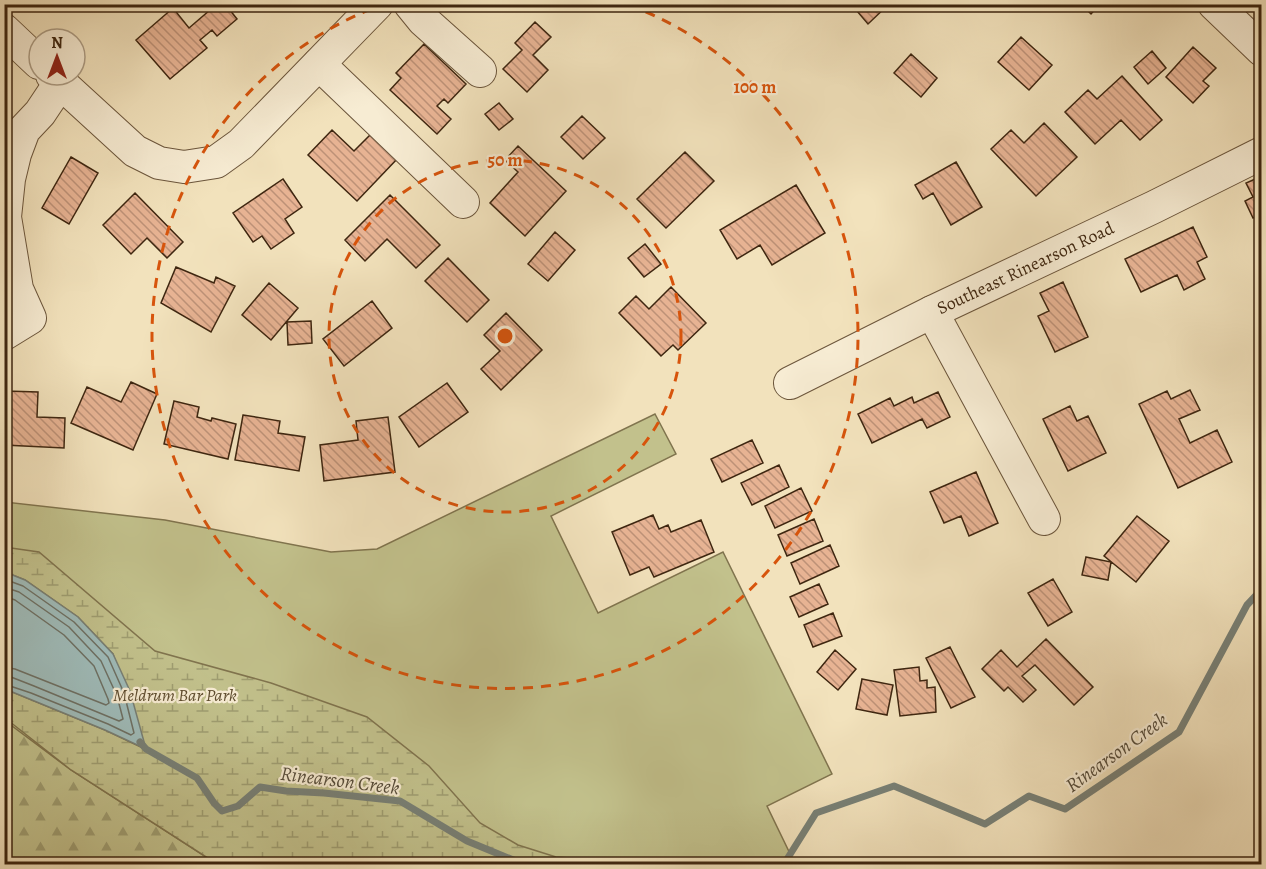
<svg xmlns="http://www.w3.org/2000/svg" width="1266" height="869" font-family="Alegreya,serif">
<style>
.green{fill:#c2c18c;stroke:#80744e;stroke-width:1.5}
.forest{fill:url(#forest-firs);stroke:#80744e;stroke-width:1.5}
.wetland{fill:url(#wetland-marsh);stroke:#80744e;stroke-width:1.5}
.water{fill:#9fbcba;stroke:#788076;stroke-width:1.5}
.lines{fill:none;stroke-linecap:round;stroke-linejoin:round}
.shore{stroke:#6e7165;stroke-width:1.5}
.stream{stroke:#788076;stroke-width:7}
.building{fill:url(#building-back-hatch);stroke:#3e2610;stroke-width:1.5}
.minor-casing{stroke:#6b553b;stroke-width:34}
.minor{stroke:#f7ecd3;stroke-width:32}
.ring{fill:none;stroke:#d7540c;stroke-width:3;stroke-dasharray:10 8}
.labels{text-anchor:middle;stroke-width:4.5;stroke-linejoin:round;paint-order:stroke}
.street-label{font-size:18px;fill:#3e2610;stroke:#f7ecd3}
.park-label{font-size:18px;font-style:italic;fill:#5f4d2f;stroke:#f7ecd3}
.water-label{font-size:20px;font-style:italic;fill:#564c3a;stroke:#f7ecd3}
.centre{fill:#d7540c;stroke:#f7ecd3;stroke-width:3}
.ring-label{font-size:18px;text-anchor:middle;font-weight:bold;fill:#d7540c;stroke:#f7ecd3;stroke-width:4.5;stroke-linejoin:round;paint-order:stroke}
</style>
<defs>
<pattern id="forest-firs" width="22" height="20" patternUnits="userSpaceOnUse" patternTransform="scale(1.5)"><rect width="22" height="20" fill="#c2c18c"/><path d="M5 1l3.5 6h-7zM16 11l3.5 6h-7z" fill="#9f9d71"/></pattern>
<pattern id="wetland-marsh" width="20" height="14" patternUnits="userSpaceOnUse" patternTransform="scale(1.5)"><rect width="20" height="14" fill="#c2c18c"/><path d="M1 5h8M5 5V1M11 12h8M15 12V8" fill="none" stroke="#9f9d71"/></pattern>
<pattern id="building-back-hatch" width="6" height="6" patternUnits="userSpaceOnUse" patternTransform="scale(1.5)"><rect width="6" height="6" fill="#e7b393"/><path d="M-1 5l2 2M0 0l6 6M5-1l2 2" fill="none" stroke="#bd9177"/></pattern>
</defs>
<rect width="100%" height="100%" fill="#f2e2bc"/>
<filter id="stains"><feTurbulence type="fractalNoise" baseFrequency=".00333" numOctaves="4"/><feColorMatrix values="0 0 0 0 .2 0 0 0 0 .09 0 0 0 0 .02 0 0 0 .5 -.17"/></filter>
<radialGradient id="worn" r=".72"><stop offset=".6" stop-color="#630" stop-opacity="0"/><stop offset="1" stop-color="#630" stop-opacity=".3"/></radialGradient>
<path class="green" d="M655,414l21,40 -125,62 47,97 125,-61 109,222 -65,32 28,58h-790v-362l160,18 166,32 46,-3z"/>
<path class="forest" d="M4,720l67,50 146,94h-212z"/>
<path class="wetland" d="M4,547l35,5 116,99 116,32 96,34 62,49 51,57 38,22 38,12 67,5 1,2h-407l-146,-94 -66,-52v-29l100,41 40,19 -32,-95 -35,-37 -53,-37 -20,-8z"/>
<path class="water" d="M5,572l20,8 53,37 35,37 17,37 16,58 -41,-19 -100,-41z"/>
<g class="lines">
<path class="shore" d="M4,579l19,7 51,36 34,35 16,36 10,40 -3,2 -23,-11 -77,-31 -27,-9
M4,587l15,5 50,35 32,34 16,35 6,23 -4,2 -85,-35 -23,-9 -7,-1
M4,596l11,4 49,35 30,31 14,33 1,4 -3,2 -91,-36 -11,-2"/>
<path class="stream" d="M140,742l6,7 51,29 17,25 8,8 16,-5 22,-19 26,4 38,2 76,8 67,40 56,23
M784,864l32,-51 78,-27 91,38 44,-28 36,13 114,-77 68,-127 15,-16"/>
</g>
<path class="building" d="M217,4h8l12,15 -20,17 -5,-6 -12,10 7,8 -37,31 -34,-39 37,-32 16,20z
M851,4h38l-21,20z
M1081,4h19l-9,10z
M535,22l16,15 -18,18 15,15 -21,22 -24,-23 19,-19 -7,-7z
M1021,37l31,28 -23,25 -31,-28z
M424,44l42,40 -18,19 -4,-4 -7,7 14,13 -14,15 -47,-44 11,-12 -5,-5z
M1193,47l23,21 -13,13 6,5 -16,17 -27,-26z
M1152,51l14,17 -18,16 -14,-17z
M911,54l26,24 -16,19 -27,-24z
M1122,76l40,44 -22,20 -19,-20 -26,24 -30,-32 23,-22 9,9z
M499,103l14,16 -14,11 -14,-16z
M582,116l23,22 -22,21 -22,-22z
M1044,123l33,34 -41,39 -45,-47 20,-19 13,13z
M332,130l22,21 18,-18 26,25 -41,43 -49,-46z
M518,146l48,45 -41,45 -35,-33 28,-31 -13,-12z
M685,152l29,29 -48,47 -29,-29z
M71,157l27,16 -29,51 -27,-16z
M956,162l26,45 -31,18 -18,-32 -10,6 -8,-14z
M1262,176v38l-9,4 -8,-17 8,-4 -7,-14z
M283,179l19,28 -17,12 9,14 -23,16 -9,-13 -9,6 -20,-29z
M796,185l29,48 -53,32 -12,-20 -23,14 -17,-29z
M135,193l48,49 -16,16 -20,-20 -16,16 -28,-29z
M390,195l50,50 -24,23 -29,-29 -22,22 -20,-21z
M1193,227l14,30 -10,5 8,17 -21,11 -7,-15 -36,17 -16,-33z
M555,232l20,18 -27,31 -20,-17z
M645,244l16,20 -17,13 -16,-19z
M448,258l41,42 -22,22 -42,-41z
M176,267l38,16 2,-6 19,9 -24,46 -50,-29z
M1063,282l25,55 -33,15 -17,-36 11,-5 -9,-18z
M269,283l29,25 -27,32 -29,-25z
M671,287l35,36 -28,27 -5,-5 -12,11 -42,-43 17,-17 13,13z
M372,301l20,27 -48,38 -21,-27z
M506,313l36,37 -41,40 -20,-21 19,-18 -16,-16z
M311,321l1,22 -24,2 -1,-23z
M131,382l26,12 -24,56 -62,-27 16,-36 34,15z
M447,383l21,29 -49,35 -20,-30z
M1190,390l10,20 -21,9 11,24 27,-13 15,32 -54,26 -39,-84 28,-13 4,8z
M5,391l33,1 -1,25 28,1 -1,30 -60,-3z
M938,392l12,25 -23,11 -5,-9 -50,24 -14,-29 32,-16 4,8 18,-9 2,6z
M174,401l25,6 -2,10 14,4 1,-3 24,6 -8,35 -64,-15z
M1070,406l7,15 11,-5 18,37 -38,18 -25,-52z
M243,415l37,6 -2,12 27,4 -6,34 -64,-11z
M388,417l7,55 -71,9 -4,-36 38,-5 -2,-19z
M752,440l11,23 -41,19 -11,-23z
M779,465l10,22 -37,18 -11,-22z
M976,472l22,51 -29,13 -8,-20 -17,7 -14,-31z
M801,488l11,23 -37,17 -10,-22z
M653,515l6,14 9,-4 3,7 30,-12 13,32 -60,25 -5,-10 -19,8 -18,-43z
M1137,516l32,25 -33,41 -32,-26z
M814,519l9,22 -36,15 -9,-21z
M830,545l9,21 -39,18 -9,-21z
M1086,557l25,5 -3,18 -26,-5z
M1053,579l19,33 -24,14 -20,-33z
M819,584l9,20 -29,13 -9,-20z
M833,613l9,23 -29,11 -9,-22z
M1046,639l47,48 -19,18 -39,-40 -13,11 14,14 -13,12 -15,-15 -4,4 -22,-22 19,-19 16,17z
M950,647l25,50 -24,11 -25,-50z
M835,650l21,19 -18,21 -21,-18z
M919,667l1,14 7,-1v8l8,-1 1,25 -36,4 -6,-46z
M862,679l31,6 -6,30 -31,-6z"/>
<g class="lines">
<g class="minor-casing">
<g id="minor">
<path d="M410,4l13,16 57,51"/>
<path d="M1214,4l48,46"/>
<path d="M4,30l35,33"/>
<path d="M319,64l144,138"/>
<path d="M52,75l83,76 24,12 25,4 32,-5 25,-18 136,-140"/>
<path d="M932,312l112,207"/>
<path d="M4,334l26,-16 -13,-29 -12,-72 4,-38 6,-25 9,-24 16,-17 20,-30"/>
<path id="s1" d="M790,383l142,-71 222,-105 108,-54"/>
</g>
</g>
<use href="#minor" class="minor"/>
</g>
<g class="ring">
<circle cx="505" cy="336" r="176"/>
<path d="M629 5A353 353 0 1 1 381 5"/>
</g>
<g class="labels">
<g class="street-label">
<text dy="6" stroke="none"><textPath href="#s1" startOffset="262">Southeast Rinearson Road</textPath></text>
</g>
<g class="park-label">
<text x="175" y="701">Meldrum Bar Park</text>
</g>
<g class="water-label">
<text transform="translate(1116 752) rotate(-36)" y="7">Rinearson Creek</text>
<text transform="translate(340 780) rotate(7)" y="7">Rinearson Creek</text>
</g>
</g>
<circle cx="505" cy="336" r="9" class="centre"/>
<g class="ring-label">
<text x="755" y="93">100 m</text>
<text x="505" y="166">50 m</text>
</g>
<rect width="1266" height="869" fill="none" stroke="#f2e2bc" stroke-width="24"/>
<rect x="6" y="6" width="1254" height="857" fill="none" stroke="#3e2610" stroke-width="3"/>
<rect x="12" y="12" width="1242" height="845" fill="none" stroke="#3e2610" stroke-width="1.5"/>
<g transform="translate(57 57)"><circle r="28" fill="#f7ecd3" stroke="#ad9d85" stroke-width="1.5"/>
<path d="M0-4.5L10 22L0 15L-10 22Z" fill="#8f2418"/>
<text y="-9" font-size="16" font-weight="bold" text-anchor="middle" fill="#3e2610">N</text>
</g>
<rect width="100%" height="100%" filter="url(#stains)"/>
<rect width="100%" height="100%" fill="url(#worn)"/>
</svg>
